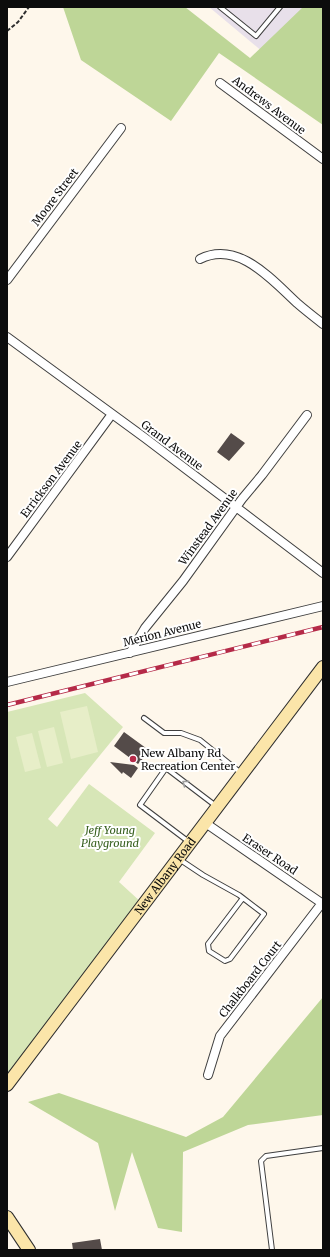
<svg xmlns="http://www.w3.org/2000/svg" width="330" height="1257" font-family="Merriweather,serif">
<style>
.industrial{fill:#e8e0ea}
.green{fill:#d7e6b7}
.forest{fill:#bed697}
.pitch{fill:#e7eec8}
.building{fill:#544b49}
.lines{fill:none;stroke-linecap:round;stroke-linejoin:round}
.service-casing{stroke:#3f3f3f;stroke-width:6}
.minor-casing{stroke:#3f3f3f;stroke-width:10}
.secondary-casing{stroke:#2e2e2e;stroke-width:14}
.path{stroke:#2e2e2e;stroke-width:2;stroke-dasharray:4 2;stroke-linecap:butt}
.service{stroke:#fff;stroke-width:4}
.minor{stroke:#fff;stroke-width:8}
.secondary{stroke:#fbe5a9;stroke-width:12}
.rail-casing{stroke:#b52a48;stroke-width:4.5}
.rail{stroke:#fff;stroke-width:3;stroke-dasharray:9;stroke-linecap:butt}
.oneway{stroke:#9e9e9e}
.poi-dot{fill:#b52a48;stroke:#fff;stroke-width:1.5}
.labels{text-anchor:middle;stroke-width:4;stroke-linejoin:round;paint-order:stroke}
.street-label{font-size:11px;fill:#0c0c0c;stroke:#fff}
.poi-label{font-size:11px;fill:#0c0c0c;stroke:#fff;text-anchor:start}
.park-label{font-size:11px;font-style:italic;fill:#37601f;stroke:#fff}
</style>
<rect width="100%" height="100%" fill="#fef7eb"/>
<path class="industrial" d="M209,7h114v95z"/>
<path class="green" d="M85,693l38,34 -75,92 9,8 32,-43 66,49 -36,49 23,21 -135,178v-369z"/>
<path class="forest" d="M63,7h122l65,51 53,-51h20v118l-104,-72 -48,68 -90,-61z
M323,997v118l-75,10 -65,27 -1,80 -24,-4 -26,-76 -17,59 -17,-68 -70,-41 31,-9 127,44 37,-20z"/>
<path class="pitch" d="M87,706l11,46 -27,7 -11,-47z
M54,727l9,36 -16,4 -9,-36z
M32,733l9,35 -16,4 -9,-35z"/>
<path class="building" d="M231,433l14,10 -16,18 -12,-9z
M124,732l26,19 -12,13 -24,-18z
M110,762l24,3 4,3 -7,10 -8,-6 -1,2z
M100,1239l2,11h-29l-1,-7z"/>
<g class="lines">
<g class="service-casing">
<path id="service" d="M220,7l36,29 24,-29
M144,718l20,15h17l19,7 41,33
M189,842l-49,-37 26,-37 50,38
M179,859l24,16 36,20 25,19 -34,45 -5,2 -16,-10 -1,-7 35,-46
M272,1250l-11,-89 5,-5 57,-8"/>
</g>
<g class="minor-casing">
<path id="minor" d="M220,83l103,76
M200,259c38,-19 71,20 97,44 8,7 17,14 26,21
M7,280l114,-152
M7,337l138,101 178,135
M7,557l105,-143
M130,653l15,-25 38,-47 59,-82 20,-24 45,-60
M7,682l316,-76
M204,822l119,82
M208,1075l12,-39 102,-133"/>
</g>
<g class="secondary-casing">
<g id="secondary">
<path id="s1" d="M7,1085l316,-418"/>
<path d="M7,1217l22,33"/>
</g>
</g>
<path class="path" d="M7,31l11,-9 11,-15"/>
<use href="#service" class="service"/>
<use href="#minor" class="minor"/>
<use href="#secondary" class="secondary"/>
<g class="rail-casing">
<path id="rail" d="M7,705l316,-78"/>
</g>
<use href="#rail" class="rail"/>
</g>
<defs><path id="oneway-chevron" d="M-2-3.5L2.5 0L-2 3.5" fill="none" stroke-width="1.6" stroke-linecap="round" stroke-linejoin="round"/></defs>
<use class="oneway" href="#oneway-chevron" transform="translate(185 783) rotate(-143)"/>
<circle class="poi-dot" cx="133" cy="759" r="4"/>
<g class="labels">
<g class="street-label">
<text transform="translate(269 105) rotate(37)" y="4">Andrews Avenue</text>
<text transform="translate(55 197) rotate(-53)" y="4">Moore Street</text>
<text transform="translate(172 445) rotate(37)" y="4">Grand Avenue</text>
<text transform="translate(51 479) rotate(-53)" y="4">Errickson Avenue</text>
<text transform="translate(208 527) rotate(-54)" y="4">Winstead Avenue</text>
<text transform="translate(162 633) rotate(-14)" y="4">Merion Avenue</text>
<text transform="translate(270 854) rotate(34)" y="4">Eraser Road</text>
<text dy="4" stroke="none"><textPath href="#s1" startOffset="262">New Albany Road</textPath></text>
<text transform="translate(250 979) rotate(-52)" y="4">Chalkboard Court</text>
</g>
<g class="poi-label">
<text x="141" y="757">New Albany Rd<tspan x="141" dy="13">Recreation Center</tspan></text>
</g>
<g class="park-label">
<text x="110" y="834">Jeff Young<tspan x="110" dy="13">Playground</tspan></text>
</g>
</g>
<rect width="330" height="1257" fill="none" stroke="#0c0c0c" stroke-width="16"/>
</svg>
